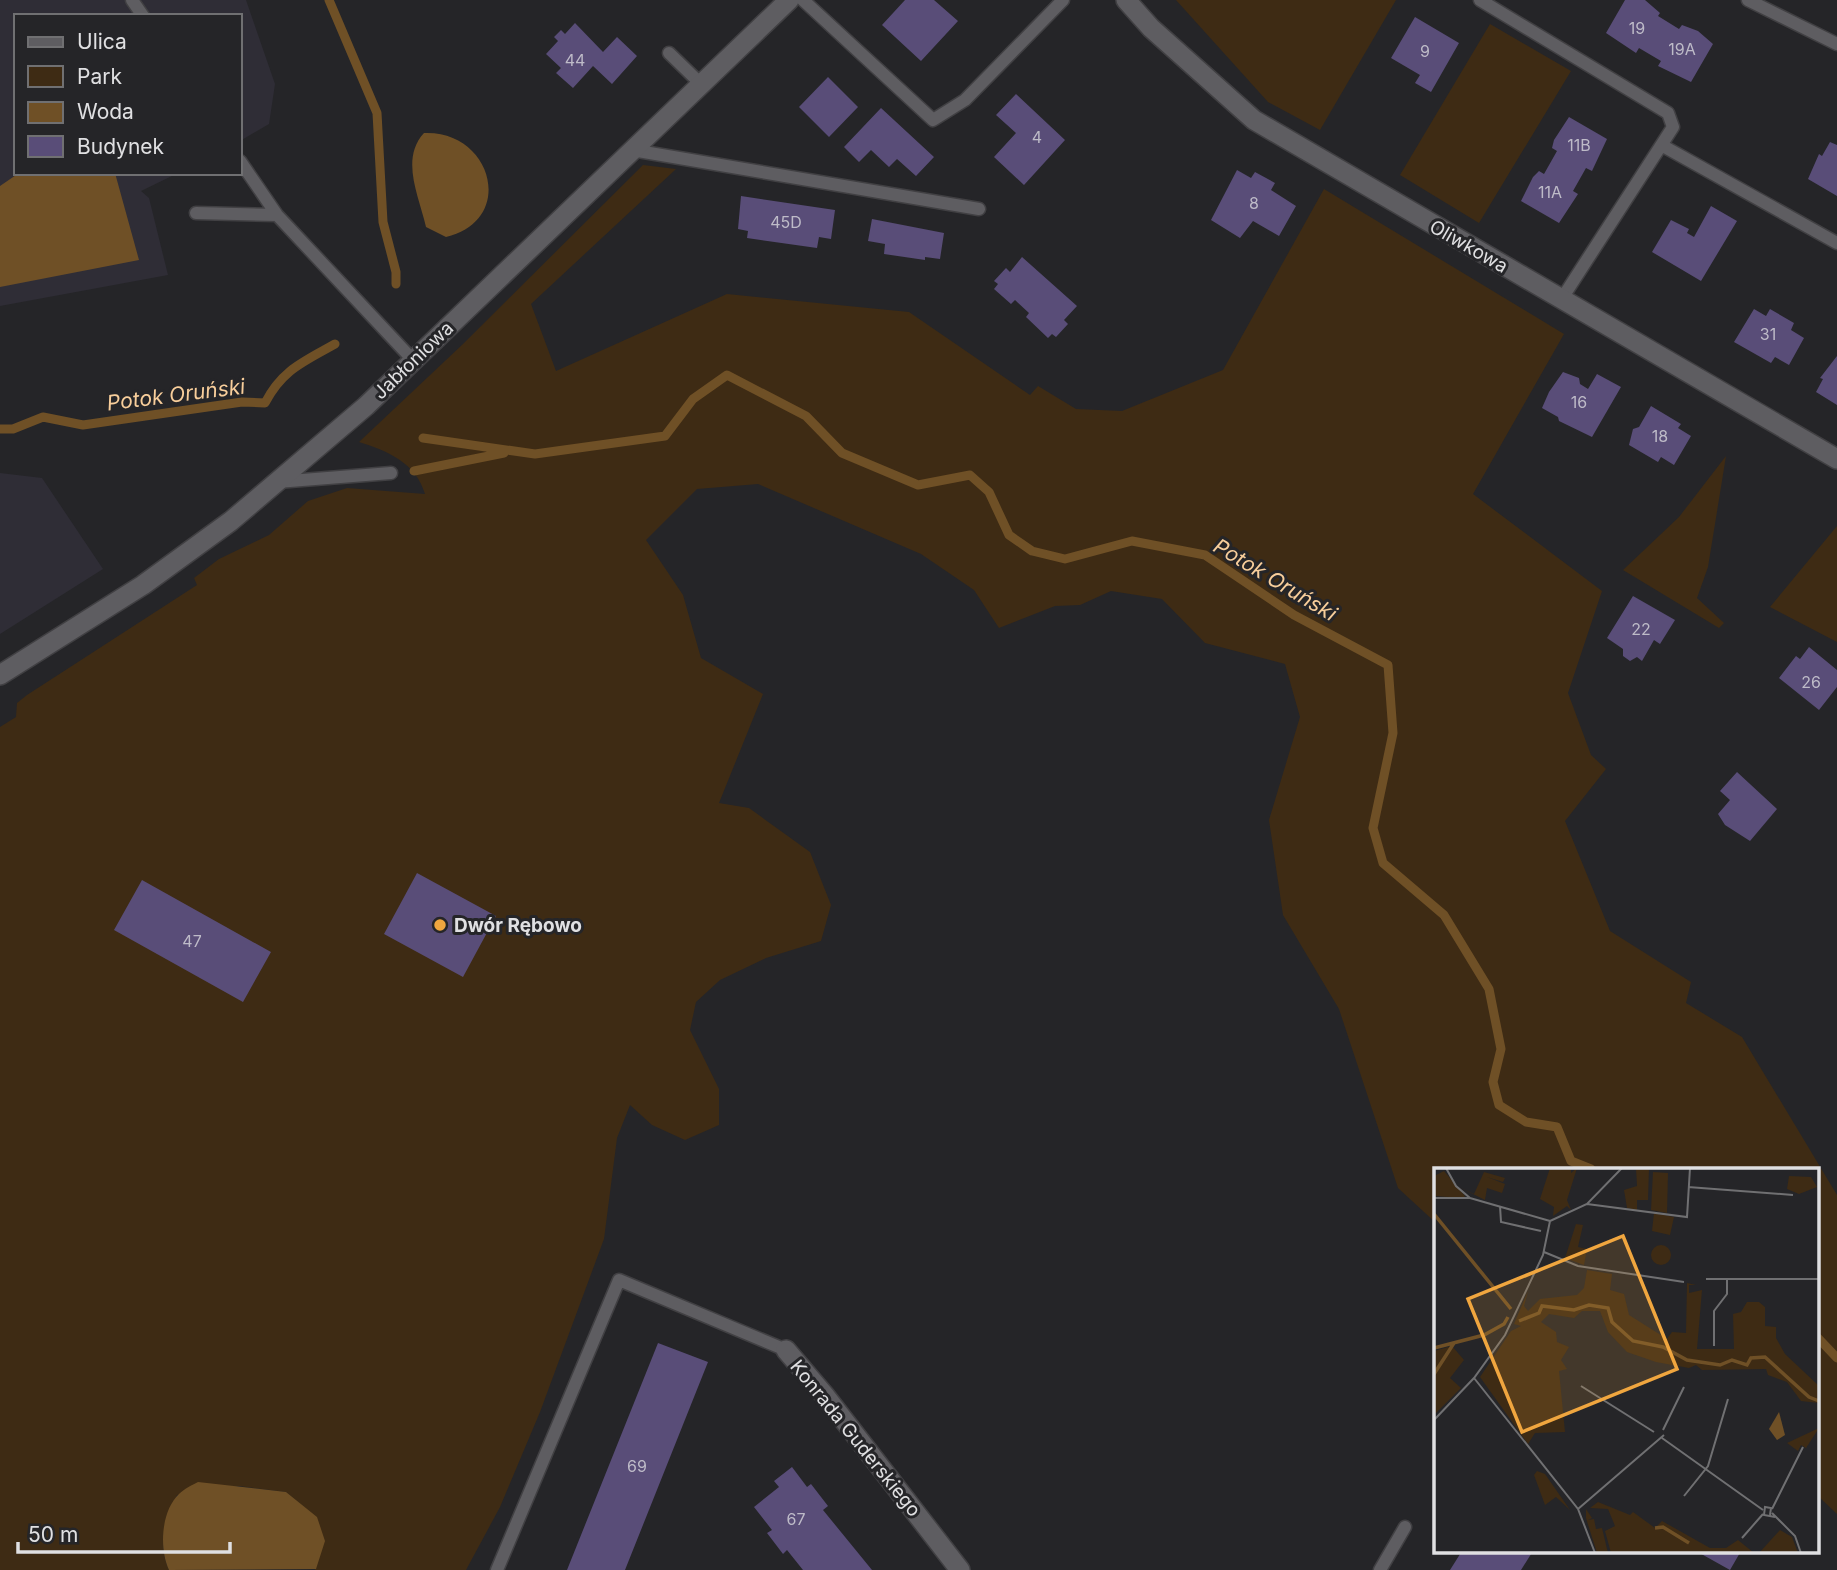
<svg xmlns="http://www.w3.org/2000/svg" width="1837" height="1570" font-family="Inter,sans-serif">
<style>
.built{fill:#2f2d36}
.green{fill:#3e2b14}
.water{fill:#6f5026}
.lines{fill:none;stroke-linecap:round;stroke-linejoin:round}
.stream{stroke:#6f5026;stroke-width:9}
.building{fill:#594d78}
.service-casing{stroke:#414043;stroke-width:15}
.minor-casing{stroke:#414043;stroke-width:22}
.secondary-casing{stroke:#414043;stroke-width:22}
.service{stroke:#5e5d61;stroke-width:12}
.minor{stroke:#5e5d61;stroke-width:19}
.secondary{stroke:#5e5d61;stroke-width:19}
.poi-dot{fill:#f0a63f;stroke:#252528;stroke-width:2.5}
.labels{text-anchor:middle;stroke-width:6;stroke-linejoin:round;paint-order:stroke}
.number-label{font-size:16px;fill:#bebbc8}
.street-label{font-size:19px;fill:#e0e0e2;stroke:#252528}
.poi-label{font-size:19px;font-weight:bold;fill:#e0e0e2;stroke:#252528;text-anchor:start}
.water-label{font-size:21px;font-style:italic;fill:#f8ce9b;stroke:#252528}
.inset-river{fill:none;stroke:#6f5026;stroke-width:3.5}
.inset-road{fill:none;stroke:#707072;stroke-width:2}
.view{fill:#f0a63f;fill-opacity:0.15;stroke:#f0a63f;stroke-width:3.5}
.inset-edge{fill:none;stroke:#e0e0e2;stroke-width:3.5}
</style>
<rect width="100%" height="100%" fill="#252528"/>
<path class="built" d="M0,0h246l29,84 -6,40 -29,17v-125h-224v157h162l-37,18 8,7 19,77 -168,31z
M0,473l42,5 61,91 -103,65z"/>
<path class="green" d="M1176,0h220l-76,130 -52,-28z
M1490,24l81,47 -92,152 -79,-48z
M643,165l33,4 -145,135 25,67 171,-77 182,18 121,83 8,-9 38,23 46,2 101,-41 101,-181 240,145 -91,160 129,97 -34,102 23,62 15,14 -41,52 45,110 81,51 -5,21 56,34 95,158v319l-19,-18v-327h-382v54l-38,-35 -59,-179 -56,-94 -14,-95 31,-103 -15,-53 -80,-21 -43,-44 -51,-8 -31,14 -25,1 -56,22 -25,-38 -53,-36 -163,-70 -61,5 -51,51 37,55 18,63 62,36 -44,109 30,5 61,44 21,53 -10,36 -55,17 -46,22 -24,22 -6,28 29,59v36l-34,15 -33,-15 -22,-20 -13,33 -13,101 -64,173 -40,95 -34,63h-151l2,-52 -31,-26 -47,-6 -62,9c-12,24 -20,49 -8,75h-169v-843l16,-10 1,-14 10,-8 170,-110 -3,-7 25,-19 50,-24 39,-34 39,-13 78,6c-9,-31 -37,-43 -66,-52l104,-98z
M1726,456l-18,111 -11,31 27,25 -5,5 -96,-58 56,-53z
M1837,526v116l-67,-35z"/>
<path class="water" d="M424,133c68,-3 93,87 22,104l-20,-10c-7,-31 -26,-68 -2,-94z
M19,173h96l24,87 -139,27v-101z
M198,1482l88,10 31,25 8,24 -9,28 -147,1c-10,-21 -8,-59 10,-76 5,-5 13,-9 19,-12z"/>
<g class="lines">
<path class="stream" d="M329,0l48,113 6,109 13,50v12
M0,429h13l30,-12 40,8 159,-23 23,1c17,-33 38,-41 70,-59
M423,438l112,16 130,-18 28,-37 34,-24 79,41 36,37 76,32 52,-10 19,17 20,43 23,16 33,8 67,-18 73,14 89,60 94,50 5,68 -20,95 10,35 61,52 45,74 12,60 -8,33 6,23 27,17 31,5 14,34 20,8
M414,471l90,-18
M1818,1338l19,20"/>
</g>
<path class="building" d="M905,0h29l24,21 -37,40 -39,-36z
M1625,0h20l15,13 -2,3 21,13 3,-4 16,6 15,13 -22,38 -33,-16 3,-5 -22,-13 -3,5 -30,-20z
M1415,17l44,26 -28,49 -16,-9 5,-8 -29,-17z
M575,23l28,29 14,-15 20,19 -25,28 -19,-18 -20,22 -17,-15 5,-5 -15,-14 12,-13 -4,-4 7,-7 4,4z
M828,77l30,30 -29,30 -30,-30z
M1016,94l49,46 -41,45 -30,-28 22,-24 -20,-18z
M881,108l53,49 -18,19 -19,-17 -8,8 -18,-17 -12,12 -15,-15z
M1569,117l38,22 -15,32 -6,-3 -13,23 5,3 -19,29 -38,-22 12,-24 6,-6 5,3 13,-23 -5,-3 2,-8z
M1830,142l7,3v51l-29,-17 11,-25 3,2z
M1237,170l14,8 4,-6 20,11 -4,7 25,16 -17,30 -26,-15 -13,17 -29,-18z
M741,196l94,14 -4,29 -12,-2 -2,11 -70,-10 1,-7 -10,-2z
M1711,206l26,15 -36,60 -49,-29 19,-32 18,9 -2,4 7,4z
M872,219l72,14 -4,26 -15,-2v3l-41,-6 1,-10 -17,-3z
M1022,257l55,49 -13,14 4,4 -12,13 -4,-3 -4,4 -22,-21 3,-4 -14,-13 -4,4 -17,-15 4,-5 -4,-3 12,-13 4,4z
M1754,309l12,7 4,-7 24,14 -3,7 13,8 -15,27 -14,-8 -4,6 -37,-21z
M1837,356v49l-21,-13 7,-13 -3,-1z
M1563,372l16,6 1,6 8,5 9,-15 24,13 -29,50 -33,-16 -1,-4 -16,-9 7,-16z
M1651,406l30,18 -3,4 13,8 -17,29 -13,-8 -3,5 -29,-17 4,-16 6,-2z
M1633,596l42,24 -15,24 -6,-4 -12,21 -5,-4 -7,4 -7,-5v-7l-16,-11z
M1809,647l28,23v17l-18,23 -40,-32 17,-22 4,3z
M1737,772l40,37 -27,32 -25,-16 -7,-11 12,-14 -10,-9z
M417,873l79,43 -33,61 -79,-43z
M142,880l129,72 -28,50 -129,-72z
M658,1343l50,19 -83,208h-58z
M792,1467l15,20 4,-3 17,22 -5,4 49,60h-69l-16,-20 -4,4 -16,-21 5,-3 -18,-23 25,-20 -5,-6z
M1462,1551h71l-12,19h-71z
M1696,1551h45l-11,19z"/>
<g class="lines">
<g class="service-casing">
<path id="service" d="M132,0l11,16
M803,0l130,120 32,-20 98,-100
M1480,0l188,113 5,14 -112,173
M1748,0l89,44
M669,53l32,31
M1663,146l174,97
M632,150l347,59
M240,161l37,54 136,145
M196,213l81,2
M277,482l114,-9
M497,1570l122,-290 167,70
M1380,1570l25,-43"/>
</g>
<g class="minor-casing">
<path id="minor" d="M1126,0l25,28 103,92 583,339
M786,1350l40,47 134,173"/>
</g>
<g class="secondary-casing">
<path id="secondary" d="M0,675l143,-90 88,-64 135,-115 423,-406"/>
</g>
<use href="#service" class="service"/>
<use href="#minor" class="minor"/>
<use href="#secondary" class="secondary"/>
</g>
<circle class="poi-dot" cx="440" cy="925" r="7"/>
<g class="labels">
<g class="number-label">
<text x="1637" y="34">19</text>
<text x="1682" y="55">19A</text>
<text x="1425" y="57">9</text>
<text x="575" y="66">44</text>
<text x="1037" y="143">4</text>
<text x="1579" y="151">11B</text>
<text x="1550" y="198">11A</text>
<text x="1254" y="209">8</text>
<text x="786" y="228">45D</text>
<text x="1768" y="340">31</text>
<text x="1579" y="408">16</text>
<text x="1660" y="442">18</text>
<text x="1641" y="635">22</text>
<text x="1811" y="688">26</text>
<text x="192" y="947">47</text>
<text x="637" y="1472">69</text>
<text x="796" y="1525">67</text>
</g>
<g class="street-label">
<text transform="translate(1469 246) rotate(30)" y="7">Oliwkowa</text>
<text transform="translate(413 360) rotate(-44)" y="7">Jabłoniowa</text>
<text transform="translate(856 1438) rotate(51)" y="7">Konrada Guderskiego</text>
</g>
<g class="poi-label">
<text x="454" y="932">Dwór Rębowo</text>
</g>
<g class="water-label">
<text transform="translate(176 395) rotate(-7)" y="7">Potok Oruński</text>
<text transform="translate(1275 580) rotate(31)" y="7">Potok Oruński</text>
</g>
</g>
<g transform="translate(1434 1168)">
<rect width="385" height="385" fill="#252528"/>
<path d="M116,0h21v5l6,-5 -10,32 4,10 -4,-4 -14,10 1,-9 -14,-8zM202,0h13l-1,32h-11v10l-10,-2 -3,-18 13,-4zM10,3l21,25 -2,2 -29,-2v-20zM50,4l21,6 -2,4 -16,-5 18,7 -3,9 -15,-5 -2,12 -26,-13 15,7zM219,4l15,1 -1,40 -16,-3zM355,8l22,1 6,10 -18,7 -12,-5zM220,45l20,4 -4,18 -18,-4zM142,56l7,1 -5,22 9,2 -3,16 -19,-7zM217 87a10 10 0 1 1 20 0a10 10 0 1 1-20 0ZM153,102l25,4 -2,16 14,4 5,21 38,24 5,-7 14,1 1,-50 9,2h-7v8l13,-3 -5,59h37l-1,-35 8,-2 6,-10h12l6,5v19l11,1v11l9,16 34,32v17l-18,-2 -14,-19 -19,-7 -2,-6 -64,1 -6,-5 -7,3 -33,-6 -29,-10 -19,-20 -8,-21h-18l-8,7 -25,-4 -8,8 15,10 1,10 12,5 -8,13 6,9 -8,2 6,61 -30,1 -7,11 -48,-67 31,-46 10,-5 -7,-2 14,-33 -4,15 4,5 12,-12 37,-4 7,-7zM18,178l12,14 -14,18 11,10 -27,27v-64zM385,260l-13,20 -5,-3 -3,6 -11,-8zM103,303l8,3 25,36 -14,-13 -11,8 -11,-30zM164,334l32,13 3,-3 22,16 7,-7 48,27h16l12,-8 16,13h-143l-6,-22 10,-5 -7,-17 -18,-1zM152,341l6,9 -4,2 6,-1 2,10 6,-1 6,25h-11l-11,-35zM346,362l12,7 6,16h-39z" fill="#3e2b14"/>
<path d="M345,244l6,23 -8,5 -8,-11z" fill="#6f5026"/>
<path class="inset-river" d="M0,46l77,95M85,153l20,-8 3,-7 32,4 15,-5 19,3 4,14 21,19 30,6 24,13 33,5 12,-5 15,5 4,-7 14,-1 44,40 10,4M0,180l50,-13 20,-11 4,-7M0,206l20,-31M221,360l8,-1 26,16"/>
<path class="inset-road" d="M12,0l10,18 14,12M254,19l105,8M0,30h36l80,23M153,36l100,13 3,-49M66,38l1,16 40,9M110,84l34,14 106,16M272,111h113M280,178v-35l13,-17v-15M40,210l104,131 17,44M147,218l73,46M0,252l40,-42 31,-43 38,-80 7,-34 37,-17 35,-36M229,262l21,-43M228,270l101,72M250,328l24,-30 20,-67M144,341l86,-74M338,341l31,-62M338,345l23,23 6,17M336,347l1,-7 -6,-1 -1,8 11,2M308,370l21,-24"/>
<path class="view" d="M189,68l54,133 -155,63 -54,-133z"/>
<rect width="385" height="385" class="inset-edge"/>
</g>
<rect x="14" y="14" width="228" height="161" fill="#252528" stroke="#707072" stroke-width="2"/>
<rect x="28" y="37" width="35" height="10" fill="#5e5d61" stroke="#707072" stroke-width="2"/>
<text x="77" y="49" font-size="21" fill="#e0e0e2">Ulica</text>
<rect x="28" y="66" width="35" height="21" fill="#3e2b14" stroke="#707072" stroke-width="2"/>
<text x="77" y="84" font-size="21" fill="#e0e0e2">Park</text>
<rect x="28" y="102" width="35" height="21" fill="#6f5026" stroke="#707072" stroke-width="2"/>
<text x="77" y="119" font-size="21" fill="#e0e0e2">Woda</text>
<rect x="28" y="136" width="35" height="21" fill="#594d78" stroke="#707072" stroke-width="2"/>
<text x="77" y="154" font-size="21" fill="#e0e0e2">Budynek</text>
<path d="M18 1542v10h212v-10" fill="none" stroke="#e0e0e2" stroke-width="3.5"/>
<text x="28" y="1542" font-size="21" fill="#e0e0e2" stroke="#252528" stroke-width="5" paint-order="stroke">50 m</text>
</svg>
